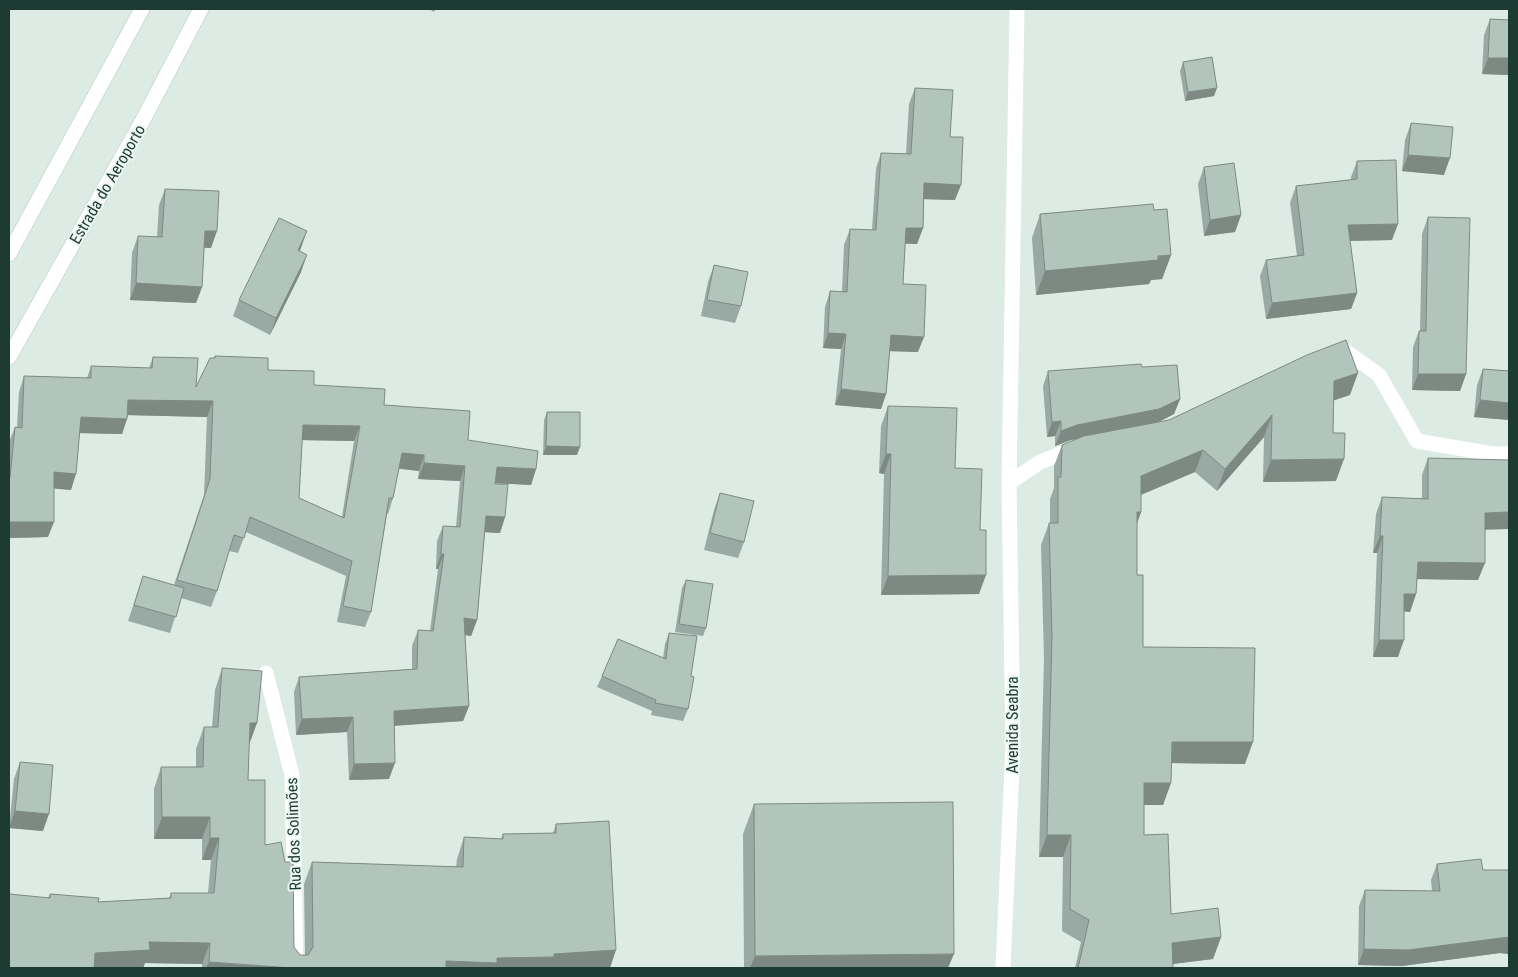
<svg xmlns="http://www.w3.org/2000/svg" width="1518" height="977" font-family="'Roboto Condensed',sans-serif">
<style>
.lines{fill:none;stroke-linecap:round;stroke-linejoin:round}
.secondary-casing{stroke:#afccc0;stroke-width:16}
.street{stroke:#fff;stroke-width:15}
.secondary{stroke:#fff;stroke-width:15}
.wall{fill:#99a9a3;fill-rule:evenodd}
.shaded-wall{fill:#7d8a84}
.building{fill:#b2c5bd;stroke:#7d8a84;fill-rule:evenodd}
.labels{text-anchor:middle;stroke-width:4;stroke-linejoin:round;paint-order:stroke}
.street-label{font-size:16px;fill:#1d3b32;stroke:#edf7f2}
</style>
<rect width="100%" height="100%" fill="#dcebe4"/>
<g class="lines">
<g class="secondary-casing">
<path id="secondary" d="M9,254l133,-245
M9,357l135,-239 57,-109"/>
</g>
<path class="street" d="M1336,353l8,-3 35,25 38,66 76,13h16
M1009,483l31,-21 36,-14
M266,673l26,102 4,193
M1003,968l10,-224 -4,-261 8,-474"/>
<use href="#secondary" class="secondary"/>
</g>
<path class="wall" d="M429,9h7l-2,3z
M1490,19l19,1v55l-27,-1 2,-39z
M1183,62l31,34 -29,5 -5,-30z
M915,88l35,49 5,63 -31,-1 -1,29 -6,16h-12l-2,40 15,68 -28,-1 -4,43 -5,15 -46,-4 6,-56 -18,-1 2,-41 5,-16 12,1 2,-47 6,-16 22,1 4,-62 5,-15 25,1 3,-50z
M1411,123l33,52 -42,-4 3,-31z
M1357,161l35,79 -42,1 7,52 -6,16 -85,10 -6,-43 6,-16 31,-4 -7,-53 6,-17 55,-6v-3z
M1204,167l37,48 -6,17 -31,4 -6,-52z
M165,189l46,59h-7l-2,39 -6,16 -66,-3 2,-47 6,-17 19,1 2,-32z
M1154,210l17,45 -9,24 -11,1 -2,4 -113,11 -4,-57 8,-24z
M1428,217l38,157 -6,17 -48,-1 1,-43 6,-16h1l2,-97z
M301,248l-2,3 2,21 -31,63 -37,-19 6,-16z
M714,265l27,41 -6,17 -34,-7 7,-34z
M215,356l53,14 46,15 70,20 152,64 -5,16 -36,-2 10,34 -5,16 -15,-1 -8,88 -6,16 -6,-1 4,71 -6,15 -69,5 -5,53 -40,1 -2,-48 -51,3 -2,-43 5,-15 113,-8v-23l6,-16 12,1 8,-62h-2l1,-28 6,-15 13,1 4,-46 -42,-2 1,-8 -20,-2 -6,29 -5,16h-1l-16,98 -6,15 -28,-5 9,-46 -100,-44 -8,21 -9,-2 -12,40 -6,16 -30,-9 -11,35 -42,-12 15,-45 31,9 30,-90 3,-78 -79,-2 -6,19 -42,-1 -9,57 -17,-2 -6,49 -39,1v-96l6,-15h2l2,-35 5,-16 63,2 4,-12 58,2 4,-11 43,30zM302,440l52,1 -12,76 -43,-19z
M1142,367l38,32 -6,15 -15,8 191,-27 -16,5 -1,33 3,48 -73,1 1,-45 -47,54 -22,-19 -54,23v17l-4,12v51l6,72 102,117 -73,-1 -9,42h-19v30l27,79 50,23 -8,22 -40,5v4h-98l6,-26 -19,-11 1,-74h-24l5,-199 -3,-113 8,-22h1v-24l4,-11v-22l8,-21 16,-6 -7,1 -16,6v-10l-8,1 -4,-51 5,-15z
M1483,369l26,2v49l-35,-3 3,-32z
M888,406l67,62 24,126 -98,1 3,-121 -5,-1 2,-47z
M547,412l30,43h-34l1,-35z
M1428,458l57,72 -7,50 -61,-1 -1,15 -6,18 -6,-1 -6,46h-25l4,-104h-4l3,-39 6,-17 40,2v-24z
M720,493l24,49 -6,16 -34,-8 10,-40z
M686,580l20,48 -3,8 -28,-4 7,-44z
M669,633l22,43 -3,33 -5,12 -32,-6 1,-4 -55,-24 5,-11 61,-18 2,-14z
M222,668l27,76 -1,36 17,65 29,102 6,8h5l-1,-71 8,-22 144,5 1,-8 7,-22 37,2 2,-5 50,-1 3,-9 54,144h-408v-4l-57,-1 -2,5h-134l41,-74 48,8 71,-4 2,-5h37l3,-33h-9v-21h-48v-50l7,-22h35v-18l8,-22h8l3,-37z
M20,762l23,69 -34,-3 5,-49z
M754,804l194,164h-204l-1,-134z
M1437,864l46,6h26v84l-9,-1 -98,13 -44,-1 1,-59 6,-16 67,1 -1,-11z"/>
<path class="shaded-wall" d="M1488,58h21v17l-27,-1z
M1217,88l-3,8 -29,5 3,-9z
M1408,155l42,3 -6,17 -42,-4z
M924,183l37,2 -6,15 -36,-1z
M1241,215l-6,17 -31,4 6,-16z
M1398,224l-6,16 -50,1 6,-16z
M906,228h17l-6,16 -17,-1z
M205,231h12l-6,17 -12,-1z
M307,231l-6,17 -9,19 6,-17z
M307,255l-6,17 -31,63 6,-17z
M1171,255l-9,24 -11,1 -2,4 -113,11 9,-24z
M136,283l66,4 -6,16 -66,-3z
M1357,293l-6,16 -85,10 6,-16z
M828,333l18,1 -5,15 -18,-1z
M891,335l33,2 -6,15 -32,-1z
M1358,373l-8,22 -24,8 8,-22z
M1418,374h48l-6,17 -48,-1z
M841,389l45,5 -5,15 -46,-4z
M1180,399l-6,15 -20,10 -83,16 -16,6 6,-15 16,-6z
M128,400l85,1 -6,16 -84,-2z
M1480,400l29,3v17l-35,-3z
M1272,415l-8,22 -47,54 8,-22z
M81,417l46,2 -5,15 -47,-1z
M1061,421l-6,15 -8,1 5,-15z
M303,425l57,1 -6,15 -57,-1z
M546,446l34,1 -3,8h-34z
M1203,450l-8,22 -62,26 8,-22z
M402,453l22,2 -5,16 -22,-3z
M886,454h5l-7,20 -5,-1z
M1344,459l-8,22 -73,1 8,-22z
M424,463l41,3 -5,15 -42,-2z
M497,467l39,2 -5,16 -40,-2z
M54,472l22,2 -5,16 -23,-2z
M1137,512h4l-8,22z
M1509,512v17l-30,1 6,-17z
M486,516l19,1 -5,16 -19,-1z
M9,522h45l-6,15 -39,1z
M1380,536h3l-6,17h-4z
M441,554h3l-6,15h-2z
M1418,562l67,1 -7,17 -67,-1z
M986,575l-7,19 -98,1 7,-19z
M1404,594h12l-6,18 -12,-1z
M464,618l13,2 -6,16 -13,-2z
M1379,640h25l-6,17h-25z
M469,706l-6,15 -75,5 6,-15z
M353,717l-6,15 -51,3 6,-16z
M250,723h7l-8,22z
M1172,742h81l-8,22 -81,-1z
M395,763l-6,16 -40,1 5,-16z
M1144,783h27l-8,22h-27z
M15,811l34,3 -6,17 -34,-3z
M162,817h48l-8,22h-48z
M1047,835h24l-8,22h-24z
M210,838h9l-8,22h-9z
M1221,937l-8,22 -49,6 8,-22z
M1509,937v17l-9,-1 -98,13 -44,-1 6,-16z
M149,942l61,1 -8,21 -57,-1 -2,5h-53l5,-15z
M616,950l-6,18h-167l3,-7z
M954,954l-6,14h-198l5,-12z
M209,962l83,6h-86z"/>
<path class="building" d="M1490,19l19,1v38h-21z
M1212,57l5,31 -29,4 -5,-30z
M915,88l38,2 -3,47h13l-2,48 -37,-2 -1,45h-17l-3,56 23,1 -2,52 -33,-2 -5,59 -45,-5 5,-55 -18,-1 2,-42 17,1 3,-63 26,1 5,-77 30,1z
M1411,123l42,4 -3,31 -42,-3z
M1396,160l2,64 -50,1 9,68 -85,10 -6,-43 38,-5 -8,-69 61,-7v-18z
M1234,163l7,52 -31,5 -6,-53z
M165,189l54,2 -2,40h-12l-3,56 -66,-4 2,-47 24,1z
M1153,204l1,6 13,-1 4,46 -13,1v4l-113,11 -5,-57z
M1428,217l42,1 -4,156h-48l1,-43h7z
M279,218l28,13 -9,19 9,5 -31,63 -37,-18z
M714,265l34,7 -7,34 -34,-6z
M1346,340l12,33 -24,8 -1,52h12l-1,26 -73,1 1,-45 -47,54 -22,-19 -62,26v36h-4v63h6v72l112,1 -2,94h-81l-1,41h-27v52l24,-1 3,80 47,-6 3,29 -49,6 1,25h-95l11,-48 -19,-11 1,-74h-24l5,-199 -3,-113h9v-46h3l1,-32 22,-9 85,-16 138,-65z
M215,356l53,2v12l46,1v14l71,4 -1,16 86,6 -2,29 70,11 -2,18 -39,-2 -2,17h13l-3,33 -19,-1 -9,104 -13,-2 5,88 -75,5 1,52 -41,1 -1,-47 -51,2 -3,-42 118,-8 1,-39 15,1 11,-77h-3l2,-28 17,1 5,-61 -41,-3v-8l-22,-2 -9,45h-4l-18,114 -28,-6 9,-45 -102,-44 -6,21 -10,-3 -17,56 -40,-11 33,-101 3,-78 -85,-1 -1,19 -46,-2 -5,57 -22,-2v50h-45v-44h1l5,-51 7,1 2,-52 67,2v-12l61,2 1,-11 45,1 -2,29 14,-29h5zM303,425l57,1 -16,92 -45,-20z
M1141,364l1,3 35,-2 3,34 -21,10 -82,16 -16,6v-10l-9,1 -4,-51z
M1483,369l26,2v32l-29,-3z
M888,406l69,2 -2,60 27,1 -2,61h6v45l-98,1 3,-122h-5z
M547,412h33v35l-34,-1z
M1428,458l81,2v52l-24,1v50l-67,-1 -2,32h-12v46h-25l4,-104h-3l2,-39 46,2z
M720,493l34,8 -10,41 -34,-9z
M143,576l41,12 -8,29 -42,-12z
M686,580l27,4 -7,44 -27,-4z
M669,633l28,3 -6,40 3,1 -6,32 -33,-6 1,-3 -54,-24 16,-37 48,20z
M222,668l40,3 -5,52h-7l-2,57h17v65l16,-3 4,20h8l1,85 6,8h8l5,-8 -1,-85 151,5 1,-30 39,2v-5l53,-1v-9l53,-3 7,129 -62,4v3l-57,1v5l-51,-2v7h-154l-83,-6 1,-19 -61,-1 1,8 -55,3 -1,15h-85v-74l41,4v-4l49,4 -1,4 73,-4v-5h43l5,-55h-9v-21h-48l-1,-50h42l1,-40h14z
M20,762l33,3 -4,49 -34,-3z
M953,802l1,152 -199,2 -1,-152z
M1481,859l2,11h26v67l-101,13 -44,-1 1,-59 75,1 -3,-27z"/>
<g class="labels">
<g class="street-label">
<text transform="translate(107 184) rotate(-60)" y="6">Estrada do Aeroporto</text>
<text transform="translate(1012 725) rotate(-90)" y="6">Avenida Seabra</text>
<text transform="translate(293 834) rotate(-92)" y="6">Rua dos Solimões</text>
</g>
</g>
<rect width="1518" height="977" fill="none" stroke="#1d3b32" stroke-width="20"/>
</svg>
